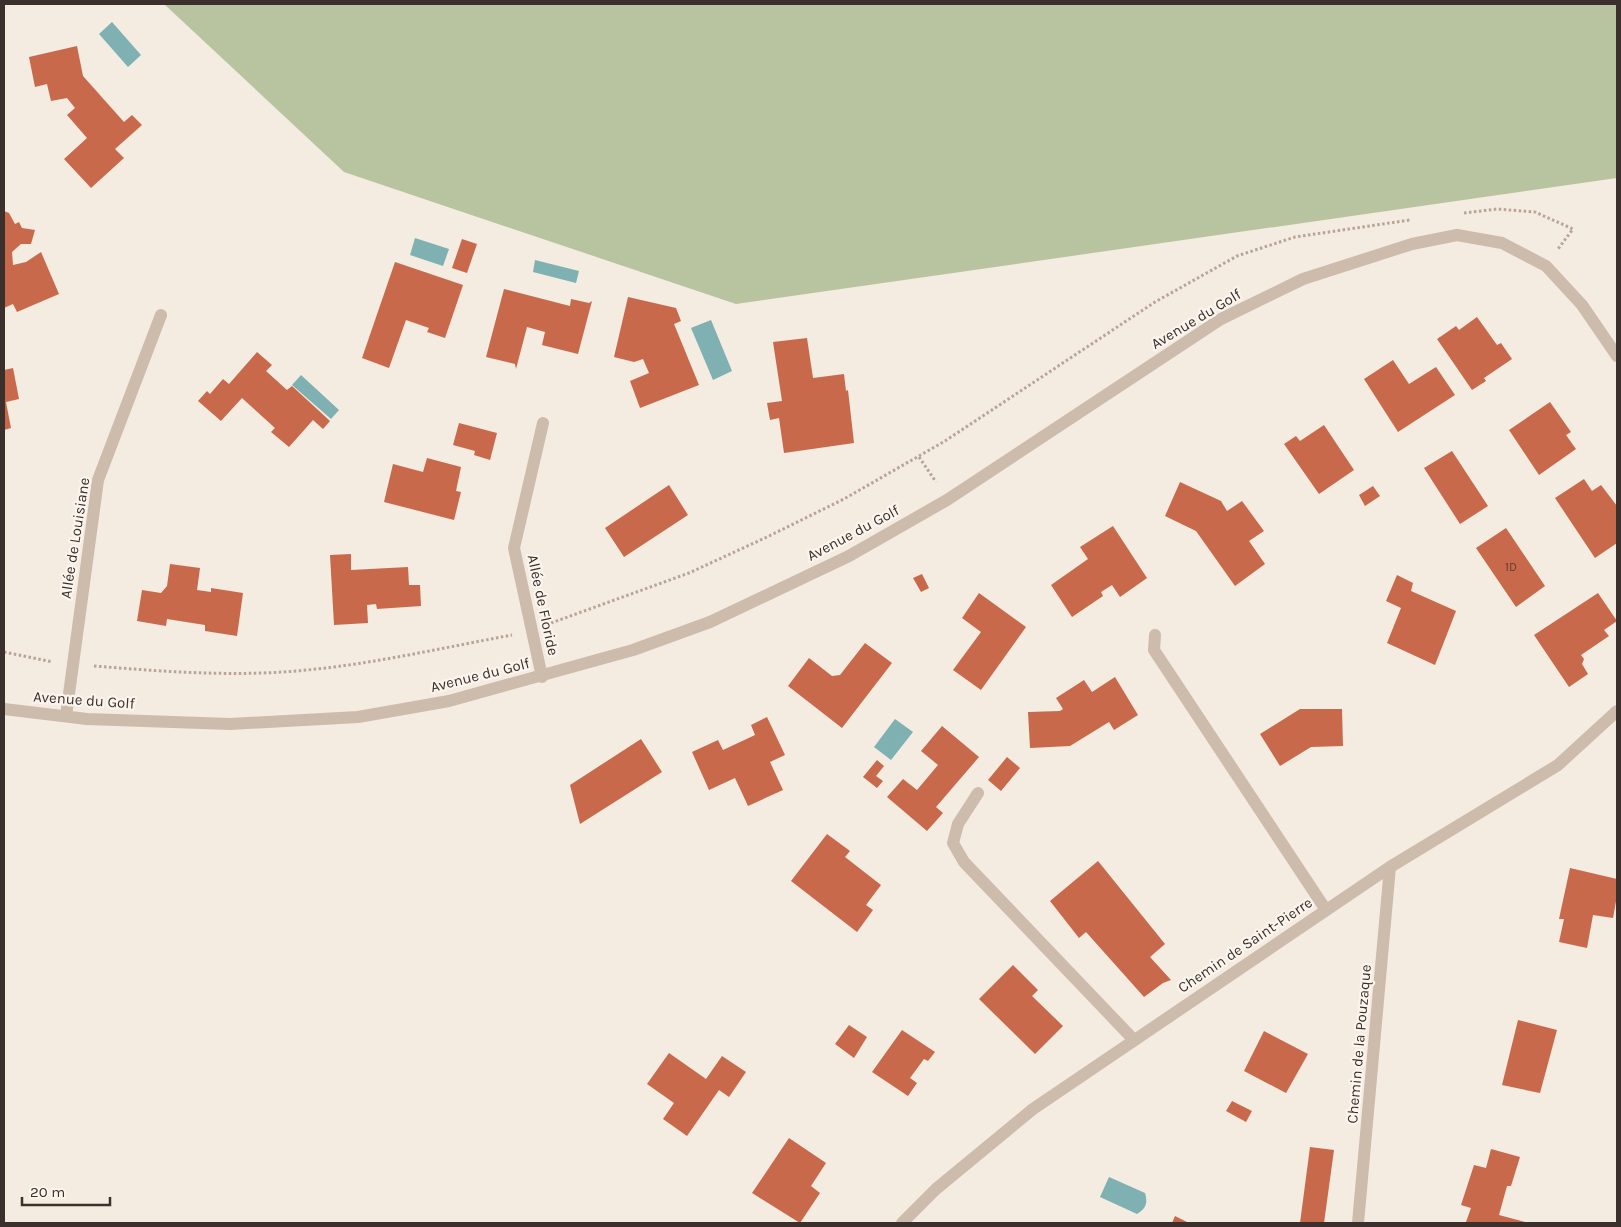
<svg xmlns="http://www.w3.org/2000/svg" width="1621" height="1227" font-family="Karla,sans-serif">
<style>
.green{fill:#b8c4a0}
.water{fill:#7fb0b2}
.building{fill:#c8694b}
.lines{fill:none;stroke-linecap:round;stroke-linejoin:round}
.path{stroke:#b9a596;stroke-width:3;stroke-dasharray:2.5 2.5;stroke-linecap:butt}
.minor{stroke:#cdbbac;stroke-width:12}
.labels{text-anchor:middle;stroke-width:4.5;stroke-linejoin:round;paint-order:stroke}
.number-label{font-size:12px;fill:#5e3e33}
.street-label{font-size:15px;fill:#3b302b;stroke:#fbf5ee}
</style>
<rect width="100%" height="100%" fill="#f4ebe1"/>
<path class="green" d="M164,4h1453v174l-881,126 -392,-132z"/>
<path class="water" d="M112,22l29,33 -13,12 -29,-33z
M415,238l34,11 -6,17 -33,-11z
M535,260l44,11 -3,12 -43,-11z
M711,320l21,51 -19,9 -22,-52z
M301,375l38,35 -8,9 -39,-34z
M895,719l18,13 -22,28 -17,-13z
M1109,1177l36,16c3,10 1,16 -8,21l-37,-17z"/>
<path class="building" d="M77,46l6,30 41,46 8,-7 10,10 -27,24 9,9 -33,30 -27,-29 23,-21 -20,-23 8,-7 -8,-10 -16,3 -4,-17 -12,3 -6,-30z
M4,211l5,2 6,11 4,-2 3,6 13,2 -4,14h-10l-9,8 1,13 13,-3 15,-10 18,42 -42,18 -4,-8 -9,4z
M462,239l15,5 -10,29 -15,-5z
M395,262l68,23 -18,53 -18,-6 2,-4 -23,-8 -17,48 -27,-10z
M504,289l66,17 1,-7 18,4 3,-2 -14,53 -36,-9 3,-13 -18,-5 -11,42 -1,-5 -29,-7z
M628,297l48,11 5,13 -7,3 25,61 -59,23 -10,-27 19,-8 -6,-14 -9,3 -20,-5z
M1477,317l20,28 4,-2 11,16 -28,19 2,3 -14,9 -35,-51 19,-13 3,4z
M807,338l6,40 31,-4 2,17 2,-1 6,53 -70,10 -5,-35 -9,2 -3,-17 15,-2 -9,-59z
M257,352l15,13 -6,6 21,19 5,-4 38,35 -7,8 -10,-9 -24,27 -18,-15 4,-4 -33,-30 -21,23 -23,-20 9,-10 3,3 13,-15 6,5z
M1393,360l16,24 27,-17 19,28 -57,37 -34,-53z
M13,368l6,31 -13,3 5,26 -7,2v-60z
M1550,402l21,30 -5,3 10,14 -37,26 -30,-45z
M459,423l38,10 -7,27 -16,-5 1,-4 -22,-6z
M1324,425l30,45 -35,24 -35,-50 12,-8 4,5z
M1452,451l36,55 -28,18 -36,-56z
M427,458l34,9 -5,24 5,1 -7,28 -70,-18 9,-38 30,8z
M1584,479l8,12 9,-6 16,21v37l-22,15 -40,-60z
M1180,482l41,19 6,10 15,-10 22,30 -15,10 16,23 -30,22 -39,-55 -31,-15z
M669,485l19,30 -64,42 -19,-29z
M1373,486l7,10 -15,10 -6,-11z
M1113,526l34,52 -27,19 -8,-12 -11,7 2,4 -31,21 -21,-32 37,-26 -8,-12z
M1506,528l39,58 -29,21 -40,-59z
M351,554v16l57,-3 1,18h11l1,21 -44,3 -1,-5 -9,1 1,18 -34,2 -4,-70z
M170,564l30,4 -3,22 14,2v-4l32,5 -6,43 -32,-5v-6l-38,-6 -1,7 -29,-5 5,-31 19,3 6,-7z
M922,574l7,14 -8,4 -8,-14z
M1397,575l16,8 -2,8 45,20 -21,54 -48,-22 14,-35 -15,-7z
M979,593l47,34 -45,63 -28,-20 28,-38 -19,-14z
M1598,593l19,28 -13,9 5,6 -28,19 3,4 -2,5 6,10 -19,13 -35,-52z
M865,643l27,20 -50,65 -54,-42 21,-28 23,18 8,-1z
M1115,677l23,38 -24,15 -5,-8 -39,24 -40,2 -2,-36 32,-1 3,-2 -7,-11 28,-18 8,12z
M1300,709h42l1,37 -32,1 -31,19 -20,-32z
M767,717l18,38 -15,7 13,28 -35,16 -13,-28 -26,12 -17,-38 26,-12 5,10 32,-15 -4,-10z
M942,726l37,31 -43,50 7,6 -16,18 -40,-34 16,-18 14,11 21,-25 -17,-14z
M641,739l21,33 -82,52 -10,-39z
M1007,757l13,11 -19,23 -13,-11z
M877,760l7,6 -8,10 7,5 -6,7 -14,-11z
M827,834l23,17 -5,6 36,28 -15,20 7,5 -16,22 -66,-51z
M1098,861l67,83 -15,13 21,23 -8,3 -19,14 -58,-65 -7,6 -29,-37z
M1570,868l47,11v17l-4,22 -20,-3 -6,33 -28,-6 5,-23h-5z
M1013,965l25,25 -6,6 31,30 -28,28 -56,-55z
M1518,1020l39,10 -17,63 -38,-8z
M849,1025l18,12 -13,21 -19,-14z
M902,1030l33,22 -7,9 -4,-2 -14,19 7,5 -9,13 -36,-24z
M1264,1031l44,23 -22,39 -42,-22z
M669,1053l37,26 16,-23 24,16 -17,25 -10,-7 -32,46 -24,-17 11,-16 -27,-19z
M1232,1101l20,10 -6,11 -20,-11z
M789,1138l37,25 -15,23 9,7 -20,30 -48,-30z
M1310,1147l24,3 -10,73h-24z
M1491,1149l29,8 -9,29h-4l-8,29 30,8 -63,-1 5,-14 -10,-3 13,-40 12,3z
M1175,1216l14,7h-17z"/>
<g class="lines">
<path class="path" d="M1464,213l33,-4 38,3 38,17 -15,20
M919,457l17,25
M551,623l138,-50 78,-36 77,-38 101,-58 210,-139 82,-46 58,-19 115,-17
M4,652l49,10
M94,666c63,5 126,10 189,6 77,-5 153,-23 229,-37"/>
<path class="minor" d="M1155,635l-1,15 172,260
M542,677l-28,-129 29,-125
M4,709l83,10 143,5 128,-7 91,-16 184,-51 77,-28 139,-66 98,-56 274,-181 82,-40 109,-35 45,-9 45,8 44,23 36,39 35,51
M66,716l32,-236 63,-165
M978,793l-20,31 -5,19 11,19 170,178
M902,1223l34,-34 97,-80 357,-242 168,-102 59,-54
M1358,1223l32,-356"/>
</g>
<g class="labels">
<g class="number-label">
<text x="1511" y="571">1D</text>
</g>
<g class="street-label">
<text transform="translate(1196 319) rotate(-31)" y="5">Avenue du Golf</text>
<text transform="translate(853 533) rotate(-28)" y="5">Avenue du Golf</text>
<text transform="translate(75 538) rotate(-81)" y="5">Allée de Louisiane</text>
<text transform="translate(543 605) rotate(78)" y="5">Allée de Floride</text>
<text transform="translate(480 675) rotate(-14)" y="5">Avenue du Golf</text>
<text transform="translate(84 700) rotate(4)" y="5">Avenue du Golf</text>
<text transform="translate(1245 945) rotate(-34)" y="5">Chemin de Saint-Pierre</text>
<text transform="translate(1359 1044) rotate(-85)" y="5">Chemin de la Pouzaque</text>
</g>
</g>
<rect width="1621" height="1227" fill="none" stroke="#3b302b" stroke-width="10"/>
<path d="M22 1197v8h88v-8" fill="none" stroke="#3b302b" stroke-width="2.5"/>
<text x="30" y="1197" font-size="15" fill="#3b302b" stroke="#fbf5ee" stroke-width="4" paint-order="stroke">20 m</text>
</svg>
